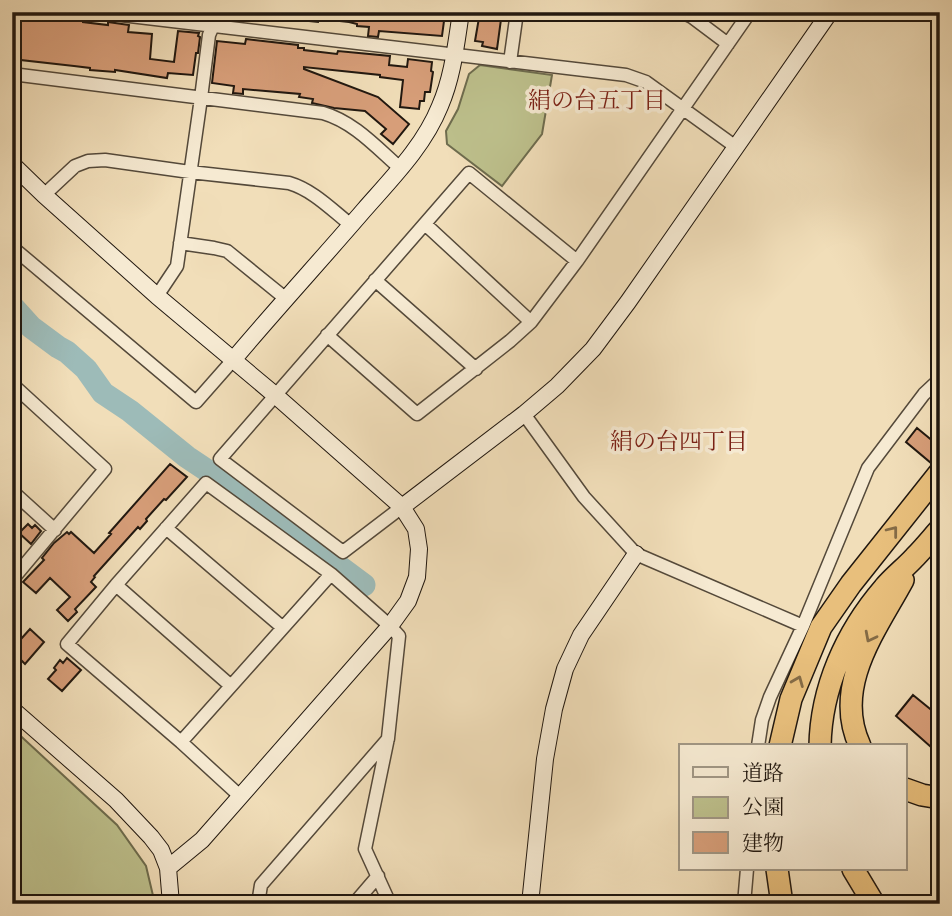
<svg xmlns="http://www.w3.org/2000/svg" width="952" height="916" font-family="'Sorts Mill Goudy','Noto Serif JP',serif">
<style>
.green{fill:#bdc08c;stroke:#6e6c4e;stroke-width:2}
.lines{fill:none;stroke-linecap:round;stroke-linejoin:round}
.river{stroke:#9dbbb8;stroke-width:23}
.building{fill:#d79e79;stroke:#20170f;stroke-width:2}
.street-casing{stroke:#54493a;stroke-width:15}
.secondary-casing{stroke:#20170f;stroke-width:18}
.highway-casing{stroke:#20170f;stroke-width:24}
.street{stroke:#f6ead2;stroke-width:12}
.secondary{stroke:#f6ead2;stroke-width:16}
.highway{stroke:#e8bf7c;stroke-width:21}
.oneway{stroke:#846b46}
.labels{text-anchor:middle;stroke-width:7;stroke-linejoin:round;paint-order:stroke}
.neighbourhood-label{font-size:23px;fill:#7a1f14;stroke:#f6ead2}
</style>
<rect width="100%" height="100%" fill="#f1deb9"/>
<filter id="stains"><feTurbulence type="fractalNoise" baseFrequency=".00286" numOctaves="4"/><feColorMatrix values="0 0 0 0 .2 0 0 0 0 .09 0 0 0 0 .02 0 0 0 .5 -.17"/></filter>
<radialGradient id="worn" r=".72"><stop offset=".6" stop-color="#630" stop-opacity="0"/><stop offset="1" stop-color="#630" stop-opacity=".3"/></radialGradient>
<path class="green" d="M480,65l72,10 -10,59 -40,52 -55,-42 -1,-13 12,-22 11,-35z
M12,728l105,97 29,41 9,38h-143z"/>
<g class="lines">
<path class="river" d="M12,306l19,21 27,20 9,5 19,17 17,24 27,18 57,46 84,56 46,37 47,35"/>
</g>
<path class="building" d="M18,12l15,1 -1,2 23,3v-2l28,3v3l25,3v-3l21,3 -1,7 24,2 -2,25 24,3 4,-31 21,2 -1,3 2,1 -2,16h-2l-3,22 -25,-2 -1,5 -52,-8v2l-25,-2v-2l-16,-2 -62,-7v-17l2,-1z
M291,12h28l-1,10 -28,-3z
M322,12h55l67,9 -2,15 -63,-5 -1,6 -10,-1 1,-9 -12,-1v-2l-8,-2 -27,-3z
M480,12h22l-5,37 -15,-3 1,-4 -8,-1z
M246,39l52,6v3h6v2l33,4 1,-3 52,5 -1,9 18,2 1,-8 24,3 -1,9 2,1 -3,20h-5l-1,9h-4l-1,8 -19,-2 3,-27 -23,-3v-2l-76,-8v2l74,28 31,27 -16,20 -12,-10 5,-5 -21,-18 -31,-3 -22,-5 1,-4 -14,-2 1,-3 -57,-5v5l-10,-1 1,-7 -22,-3 5,-42 28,3z
M917,428l23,19v12l-9,4 -25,-21z
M170,464l17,13 -21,23 -2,-1 -18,20 1,2 -7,8 -2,-2 -44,49 1,1 -4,5 5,5 -21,22 2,3 -9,9 -11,-11 13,-13 -20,-19 -14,15 -13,-11 21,-22 -2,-2 12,-15 13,-11 2,2 2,-2 23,21 17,-19 -2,-1z
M28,524l4,4 3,-3 6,6 -10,13 -12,-11z
M30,629l14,13 -19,22 -5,-5 -8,9v-19z
M67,658l14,12 -19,21 -14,-12 8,-9 -2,-2 6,-8 3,3z
M913,695l27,22v38l-44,-39z"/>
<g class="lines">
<g class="street-casing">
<path id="street" d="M96,12l530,63 20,7 90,65
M682,12l10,5 36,27
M510,62l7,-50
M12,74l311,39c31,9 53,34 77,55
M44,195l31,-29 13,-5 17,-1 85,12 99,11c24,7 43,27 62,42
M425,224l106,98
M180,243l34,5 13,3 58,47
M12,247l184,155 37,-42
M375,280l101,89
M157,296l20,-30 24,-168 8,-63 4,-9 2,-14
M327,335l90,79 93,-73 21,-19 46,-61 173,-249
M12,384l93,85 -93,111
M524,414l60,83 52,57 167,72
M12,491l43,39
M402,507l-59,45 -123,-93 249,-286 108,88
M166,528l116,99
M116,585l115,101
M181,742l150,-168
M758,746l4,-26 8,-23 33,-71 65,-158 56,-74 16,-15
M241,797l-60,-55 -114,-98 49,-59 90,-102 125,91 59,52 9,10 -11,102 -23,111 25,55
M258,904l3,-19 127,-146
M354,904l24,-28
M744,904l3,-35"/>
</g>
<g class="secondary-casing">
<path id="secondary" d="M12,164l32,31 113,101 118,99 127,112 14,22 3,20 -2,28 -9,24 -18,25 -188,214 -34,28
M233,360c43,-51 88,-100 131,-150 28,-32 60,-64 76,-104 13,-30 16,-62 21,-94
M402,507l122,-93 33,-28 36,-37 35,-47 202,-290
M12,709l104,91 35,37 10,13 7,18 3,36
M530,904l15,-145 9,-50 11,-40 16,-34 55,-81"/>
</g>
<g class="highway-casing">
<path id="highway" d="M780,746l11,-47 30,-72 30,-43 89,-112
M820,746c1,-58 26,-114 64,-158 9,-11 21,-20 31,-31 9,-9 17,-19 25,-28
M860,746c-28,-60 16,-116 43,-166
M905,789l17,6 18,3
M777,869l5,35
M853,869l21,35"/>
</g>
<use href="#street" class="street"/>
<use href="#secondary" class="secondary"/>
<use href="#highway" class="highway"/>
</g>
<defs><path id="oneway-chevron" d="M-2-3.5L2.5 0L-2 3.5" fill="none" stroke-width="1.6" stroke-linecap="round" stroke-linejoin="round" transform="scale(1.75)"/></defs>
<g class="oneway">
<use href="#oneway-chevron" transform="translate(893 531) rotate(-52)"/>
<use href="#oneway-chevron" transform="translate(870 637) rotate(117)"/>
<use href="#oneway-chevron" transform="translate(798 681) rotate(-68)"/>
</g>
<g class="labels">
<g class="neighbourhood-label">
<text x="597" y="108">絹の台五丁目</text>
<text x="679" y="449">絹の台四丁目</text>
</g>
</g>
<rect width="952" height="916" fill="none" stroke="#f1deb9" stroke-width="42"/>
<rect x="14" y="14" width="924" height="888" fill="none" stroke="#20170f" stroke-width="3.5"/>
<rect x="21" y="21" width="910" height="874" fill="none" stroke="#20170f" stroke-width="2"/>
<rect x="679" y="744" width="228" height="126" fill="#f6ead2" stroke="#a09684" stroke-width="2"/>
<rect x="693" y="767" width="35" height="10" fill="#f6ead2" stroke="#a09684" stroke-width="2"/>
<text x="742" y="780" font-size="21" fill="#20170f">道路</text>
<rect x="693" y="797" width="35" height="21" fill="#bdc08c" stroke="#a09684" stroke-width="2"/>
<text x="742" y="814" font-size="21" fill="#20170f">公園</text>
<rect x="693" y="832" width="35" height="21" fill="#d79e79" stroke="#a09684" stroke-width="2"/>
<text x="742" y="850" font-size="21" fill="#20170f">建物</text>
<rect width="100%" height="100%" filter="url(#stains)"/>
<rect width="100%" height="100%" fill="url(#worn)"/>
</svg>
